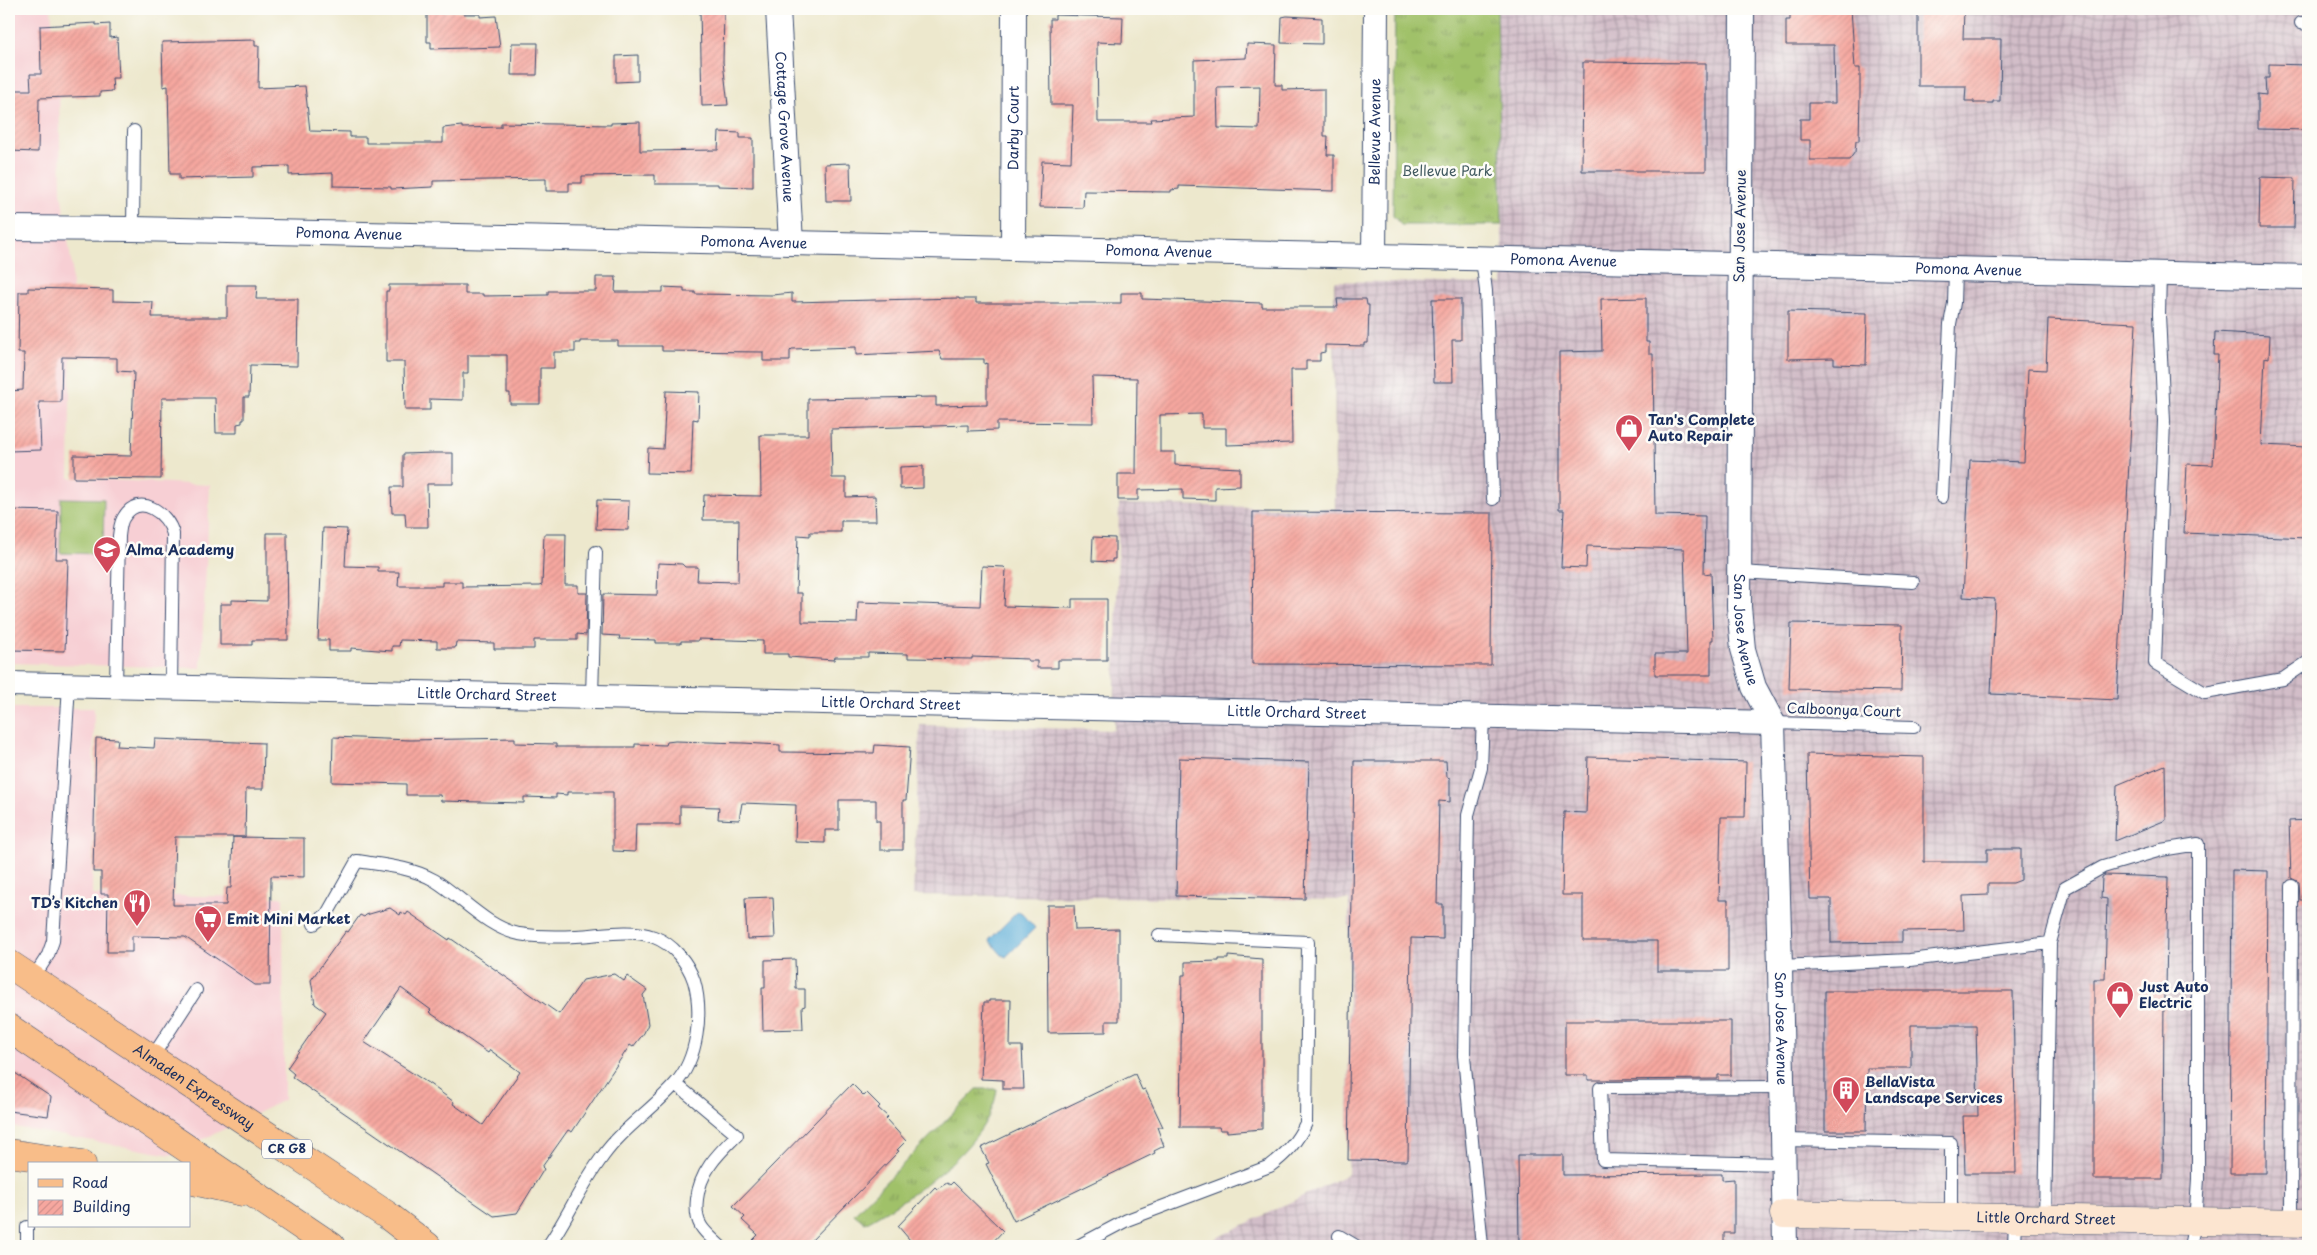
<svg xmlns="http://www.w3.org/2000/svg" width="2317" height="1255" font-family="'Playpen Sans',sans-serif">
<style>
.built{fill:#f7cfd4}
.industrial{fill:url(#industrial-grid)}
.grass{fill:url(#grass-tufts);stroke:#5e7864}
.pitch{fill:#a0c169;stroke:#5e7864}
.water{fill:#5eafd8;stroke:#3c6f9b}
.building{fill:url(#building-hatch);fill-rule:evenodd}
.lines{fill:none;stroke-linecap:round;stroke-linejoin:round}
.lane-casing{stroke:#3a4b6f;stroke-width:14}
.street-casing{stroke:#3a4b6f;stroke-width:26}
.secondary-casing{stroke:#3a4b6f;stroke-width:29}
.primary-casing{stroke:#3a4b6f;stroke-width:29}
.lane{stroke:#fff;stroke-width:12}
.street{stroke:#fff;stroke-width:24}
.secondary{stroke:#fce5d0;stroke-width:28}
.primary{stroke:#f8bd89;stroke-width:28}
.labels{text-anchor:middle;stroke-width:5;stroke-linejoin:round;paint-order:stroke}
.shield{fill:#fdfcf7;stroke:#5f6c8c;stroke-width:1}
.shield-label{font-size:12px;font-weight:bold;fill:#1b2f5e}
.street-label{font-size:14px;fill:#1b2f5e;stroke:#fdfcf7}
.park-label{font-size:14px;fill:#435b61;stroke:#fdfcf7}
.poi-label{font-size:14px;font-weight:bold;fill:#1b2f5e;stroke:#fdfcf7;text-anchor:start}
</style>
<defs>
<pattern id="industrial-grid" width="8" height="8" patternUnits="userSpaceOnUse" patternTransform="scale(1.25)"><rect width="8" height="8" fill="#d2bdc8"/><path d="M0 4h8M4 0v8" fill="none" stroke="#aa9aa6"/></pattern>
<pattern id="grass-tufts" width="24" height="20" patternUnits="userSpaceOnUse" patternTransform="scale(1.25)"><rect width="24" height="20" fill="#a0c169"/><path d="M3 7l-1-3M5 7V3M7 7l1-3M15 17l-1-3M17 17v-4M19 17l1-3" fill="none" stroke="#829d5a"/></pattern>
<pattern id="building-hatch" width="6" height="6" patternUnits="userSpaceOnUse" patternTransform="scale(1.25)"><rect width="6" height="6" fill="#f6a79f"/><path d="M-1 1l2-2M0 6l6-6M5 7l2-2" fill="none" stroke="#d2908b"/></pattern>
</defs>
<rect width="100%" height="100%" fill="#fdfcf7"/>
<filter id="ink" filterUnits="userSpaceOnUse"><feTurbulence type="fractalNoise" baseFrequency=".02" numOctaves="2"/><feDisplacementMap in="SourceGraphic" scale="10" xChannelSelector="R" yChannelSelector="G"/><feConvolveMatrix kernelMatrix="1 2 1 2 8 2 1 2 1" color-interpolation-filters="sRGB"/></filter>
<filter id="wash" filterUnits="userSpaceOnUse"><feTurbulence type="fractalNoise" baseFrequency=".0096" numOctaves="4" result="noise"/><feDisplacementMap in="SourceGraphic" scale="20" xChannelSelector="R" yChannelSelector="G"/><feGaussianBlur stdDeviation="1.12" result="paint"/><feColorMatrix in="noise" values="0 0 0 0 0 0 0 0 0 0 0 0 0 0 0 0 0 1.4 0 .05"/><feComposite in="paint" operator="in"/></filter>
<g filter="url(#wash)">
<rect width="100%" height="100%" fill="#ede8cd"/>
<path class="built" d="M9,9h42l8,77 2,105 11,76 -3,211 141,7 -9,183 -192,-5z
M9,708h85l-2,187 191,2 1,203 -113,55 -162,-29z"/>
<path class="industrial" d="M1497,9h811v1237h-1108l148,-72 1,-274 -436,-5 7,-170 194,5 5,-226 216,5 -1,-228 169,3z"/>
<path class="grass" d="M1395,9h102l5,216h-101l-8,-9z
M977,1089h20c-6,56 -86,109 -132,134l-11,-9z"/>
<path class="pitch" d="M61,498l43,1 -1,55 -43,-1z"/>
<path class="water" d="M1018,911l4,2 13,15 -29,29 -4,-2 -13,-15z"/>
<g id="blocks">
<path class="building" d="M700,9h24l-1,53 5,43 -26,1z
M1790,9h61l4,59h5v26l-1,47h-3l-1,11 -6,8h-39v-20h-10v-21h9v-16h26l-1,-58h-48v-25h4z
M1918,9h46l-1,30h38l-1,62h-7v2h-19v-2h-9l1,-15h-48z
M464,11v3h16v3l16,-1 4,31 -69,2v-7h-4v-30z
M1055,15l68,2 -1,26 -25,-1 1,80h54l-1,-3 43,-2v-57l52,-2 1,-14 29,1 -1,40h7v5l42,-1v47h4l-1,19h7v36l-155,-5v3l-8,1v2l-87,-1 -1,17 -43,-1 2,-46 29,1 2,-57h-22l-1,-86h5zM1260,86l-1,43 -41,-1 -1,-41z
M1287,16l35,2v26l-41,-1 1,-26z
M96,23v2l14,-1v14l7,-1 2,41h-7l1,13 -13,1v4l-61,2 -1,54 -29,-1v-61h22l-1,-16h11l-1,-48z
M255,40v6h4l-1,42 47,-2 5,45 40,1v5h16v6h77v-15l19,-2v2l39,-1v-4l110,2v-2l29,-1v29l78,-1 1,-18 21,1v5h13v49l-35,-1v-2h-63v-9l-73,1v7h-13v8h-23v-12l-113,2v6l-42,2v-2l-58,-1v-13l-44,2v-9l-36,1v10l-74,2v-5h-9l-2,-88 -5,1 -1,-45z
M512,43h26l-1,32h-26z
M638,55v26l-22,1v-26z
M1583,62l123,1v108h-124z
M2269,64l39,1v65l-50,-1v-35l8,1 -1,-17h4z
M850,163l1,38h-25l-1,-37z
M2260,177l35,1 -1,50h-35z
M596,277h20l-1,15h48v-5l21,1v4h11v2l77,1 20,-2v9l167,-4v1h17v4h145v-10h21v6l120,4v4h76l-1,-8h29l1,6h2l-1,38h-4v3l-39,-1v7l-5,1v8h-14v9h-15l1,73 -66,2v-17h-24v-14l-42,1v37h15v13l65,3v18l-25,1v13l-32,-1v-10l-45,1v10h-20v-26h18l1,-96 -45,-1 1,46 -96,-1v8l-29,1v-6l-137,4 1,49h14v19l29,-1 1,25h-35v11h-31v4l-12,-1 -2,58h6v29l55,1 1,-21 122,4 2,-40 22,1 2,2 -2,37 68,2v-9h35v61h-49v8h-21v-7h-9v-2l-56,-2v2l-64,-1v-4l-40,-1v4h-33l-1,3 -46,-3v-3h-25v-13l-65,-2v2h-17v2h-25v-3l-37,-1 1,-3 -18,-1 1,-41 54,1 1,-32 24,1 3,3h13l-1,14 41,1 1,-62h-36l1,-25 57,1 -1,-61h48v-36l128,-2v9l51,-1v-42l-3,1v-5h-42l-3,-8 -83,4v-8l-64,2 -2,2v10h-27v-9l-101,-1v-5h-44v-5h-38v2h-5v9h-21v16h-14v36h-30v-11h-3v-38h-39v18h-5v27l-33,-1v11h-25l-1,-48h-18v-71h3v-6h76v9h18v2l65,-1v-4h48z
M227,285h30l-1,14h42l-1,67 -47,-1 -1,32h-5v23h-2v3l-5,1v9h-21l-1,-35h-53l-1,81 -87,-1v-23l57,1 3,-84 -17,-1v-13l-55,-1 -1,45h-22l2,48 -32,1v-60l14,-1 1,-37h-6l1,-61h9v-4l85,2v11l40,1 -1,15h75z
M1646,298v44h3v12h4l2,161 50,1 -1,58 7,-1 2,67h-2v35h-56v-21h32l-3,-105 -97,-3 -1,22 -25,-1 3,-57h-5v-158l43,-1 -1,-52z
M1432,299h29v41h-9l1,42h-19z
M1788,311l79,2 -1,52 -32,-1v-6l-46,1z
M2048,319l88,4 -19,377 -126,-6 4,-95 -32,-2 7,-137 54,2 4,-93 18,1z
M2215,332l55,3 -1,23 -4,-1 -4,88 47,2v91l-124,-5 3,-69 26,1 5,-110h-4z
M666,391l33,1 -1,28 -5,-1 -2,55 -44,-1 1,-25 15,1z
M434,453h19v31h-26l1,43h-22l-1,-14h-13l-1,-26h12v-33z
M923,466v22l-23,1v-22z
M597,500l32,1 -1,29 -32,-1z
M9,510l49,1 -2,48h12l-3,92 -56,-1z
M1253,512l239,1 -1,152 -239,-1z
M323,528l24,1 -2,37 33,1v5h21l-1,14h44v-4h20v5l77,-1 3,-1 2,-51h22l-1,51h13v8h9l-1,42 -9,-1v6h-43v9h-40v-6l-38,-1 -1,6h-18v-7l-37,-1 -1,6h-7v5l-41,-3v3h-22v-11h-11z
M267,533h20l1,107h-36v5h-32v-41h12v-4l35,1z
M1093,537l22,1v21h-3v3l-20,-1z
M1791,623l111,2 -1,66 -112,-2z
M333,737l77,3 105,-2v5l41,1v3h79v-3l31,1 1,-3 8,-1 68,2 37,2v7l94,1 1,-8 35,2 -4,53h-3v50h-23v-29h-4v-21h-37v30h-14v13l-30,-1 1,-37 -54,-2 -3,17 -21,-1 1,-12 -39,-1v18h-44l-1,28 -22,-1v-59h-46v3l-11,-1v4l-32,-1v6l-83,-2 -1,-6h-34v-11l-74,-2z
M96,738l22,1 -1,7 37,2 1,-9 109,4 -1,46h-17l-1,48h-70l-2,68h53l1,-17h4l2,-51 71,1v39l-33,-1 -1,109h-15l-70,-48 -53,-1v16h-25l1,-58h-7v-22h-8z
M1807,754l117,3v105h63v-13h34v31l-8,3h-25v12l-25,1 1,34 -62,1v11l-71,1v-44h-21z
M1588,757l158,5 -1,55h-24l-2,83h9v71h-71v-30h-74v-46h-21l2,-83 22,1z
M1179,758l130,4 -4,137 -129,-3z
M1354,761h92l1,16 3,1v24l-11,-1 -2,103h6v35l-32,-1 -3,222 -3,1 -57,-1z
M2165,765l1,55 -51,21 2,-56z
M2308,820v80h-8l-1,-18 -8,-4 -2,-57z
M2232,870l36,1 -2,302h-36z
M2105,875l63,2 -2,113h-2l-1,189h-69v-200h11l2,-80 -6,-1 1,-21z
M773,897l2,41 -28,1 -2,-41z
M1047,905h27l1,25 44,-1v92h-13v11l-58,1z
M390,908l10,7 1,-3 5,3 2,-3 41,28 1,-2 109,76 24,-34 31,-6 10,7 3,-5 20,14 -4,5 5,29 -4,9 -11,14 -3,-2 -58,87 -4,-2 -26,37 2,2 -27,44 -23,3 -202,-139 2,-3 -7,-6 39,-56 -11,-8 -4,-24 35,-49 2,1 12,-17 4,2 2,-2zM401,988l30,22 -2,2 59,41 2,-3 30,22 -37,53 -30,-21 1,-2 -23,-17 -67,-43z
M1228,956l34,3v170l-35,3v-2h-7l-1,-3h-39l2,-152h3v-13l34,-1v-2h9z
M795,959l1,30h9v17l-3,1 1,22 -40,1 -1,-42h3v-28z
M1825,991h188l3,182h-51l-2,-57h15l-2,-91h-65v43h-44l-1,63h-41z
M989,1000h22l-1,46h12l2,43h-21v-9l-22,-1 3,-77h5z
M1565,1021h166v54h-13v4l-119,1h-11v-5h-23z
M9,1069l42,28 -3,19 -39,-5z
M1135,1074l7,16 3,-1 18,38h-6l7,19 -10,5 1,2 -141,68 -28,-57 3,-1 -8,-15z
M852,1084l12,12 3,-3 13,13 -2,2 10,9 -2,2 20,22 -9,9 2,1 -93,95h-59l11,-11 -16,-15 3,-3 -12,-11z
M1518,1155h45v20l159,-1v6l12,-1v54h-10v13h-205z
M953,1182l50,49 -14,15h-74l-17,-20 37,-39 2,2 10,-6 3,2z"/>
</g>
</g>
<g filter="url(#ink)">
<use href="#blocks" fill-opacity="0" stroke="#3a4b6f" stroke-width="1"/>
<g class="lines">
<g class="lane-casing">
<path id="lane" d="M2301,23l7,1
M133,229l1,-98
M1482,259l4,32 7,208
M2160,274l-1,40 5,107 -9,242 50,30 78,-14 25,-17
M1942,497l8,-173 4,-21 1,-33
M1740,572l173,10
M116,686l3,-150c1,-6 1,-14 5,-19 15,-25 44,-4 49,17l-2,154
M592,696l4,-144
M1773,723l141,4
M314,924l13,-10 30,-53c26,4 54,6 77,19 28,17 52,47 85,54 18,3 39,3 57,2 26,-1 53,-8 78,1 19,7 34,26 40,44 9,31 4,78 -19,103 -23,26 -52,44 -72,72 -22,29 -35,61 -55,90
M2050,943l15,-55 38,-21 58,-17 37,-6v335l-3,44 -5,23
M1780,966l130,-6 140,-17 -5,277
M32,980l16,-25 5,-14 16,-256
M151,1059l45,-69
M676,1084l61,51c-19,19 -37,36 -40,64 -1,9 -1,19 4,27 4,7 13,14 19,20
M1781,1087l-181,1 3,72 179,4
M1782,1140l169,3v75
M2291,1223l1,-337
M27,1227v19
M1339,1236l17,10
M1078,1246l49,-26 143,-54c16,-12 27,-24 36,-43l2,-181 -149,-7
M1482,1246l-18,-190 4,-241 13,-47 2,-52
M2014,1246l1,-26"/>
</g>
<g class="street-casing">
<g id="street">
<path id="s1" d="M778,9l13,234"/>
<path id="s2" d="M1742,9l-3,598 4,42 11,38 19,36 7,243 5,280"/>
<path id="s3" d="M9,228l124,1 658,14 1517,34"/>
<path id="s4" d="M1013,248l1,-239"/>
<path id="s5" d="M1374,256l2,-247"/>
<path id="s6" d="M9,684l1764,39"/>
</g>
</g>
<g class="secondary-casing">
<g id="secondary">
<path id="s7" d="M1784,1214l524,9"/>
</g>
</g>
<g class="primary-casing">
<g id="primary">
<path id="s8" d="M9,964l378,251 40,31"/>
<path d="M9,1028l322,218"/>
<path d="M9,1153l73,11"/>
<path d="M189,1180l54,12"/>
</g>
</g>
<use href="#lane" class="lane"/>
<use href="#street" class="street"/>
<use href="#secondary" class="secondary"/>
<use href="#primary" class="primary"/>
</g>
</g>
<defs>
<g id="shop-pin" transform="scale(1.4375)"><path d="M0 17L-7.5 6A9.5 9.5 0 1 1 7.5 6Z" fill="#d1495b" stroke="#fdfcf7"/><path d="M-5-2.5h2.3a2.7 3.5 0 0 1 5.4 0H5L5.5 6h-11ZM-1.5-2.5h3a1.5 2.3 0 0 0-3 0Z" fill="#fff"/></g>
<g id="school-pin" transform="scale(1.4375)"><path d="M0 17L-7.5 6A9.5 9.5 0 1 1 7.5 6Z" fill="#d1495b" stroke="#fdfcf7"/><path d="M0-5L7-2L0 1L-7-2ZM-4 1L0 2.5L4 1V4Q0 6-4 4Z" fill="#fff"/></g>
<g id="restaurant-pin" transform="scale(1.4375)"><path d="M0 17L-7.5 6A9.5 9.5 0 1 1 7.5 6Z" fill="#d1495b" stroke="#fdfcf7"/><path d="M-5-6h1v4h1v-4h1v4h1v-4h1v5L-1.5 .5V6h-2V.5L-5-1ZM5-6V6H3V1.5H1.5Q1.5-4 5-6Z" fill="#fff"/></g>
<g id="supermarket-pin" transform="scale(1.4375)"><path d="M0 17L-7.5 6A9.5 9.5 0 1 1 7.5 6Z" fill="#d1495b" stroke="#fdfcf7"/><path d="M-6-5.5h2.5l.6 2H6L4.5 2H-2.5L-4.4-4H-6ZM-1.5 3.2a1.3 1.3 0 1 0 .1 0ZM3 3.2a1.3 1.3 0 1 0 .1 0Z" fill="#fff"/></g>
<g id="building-pin" transform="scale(1.4375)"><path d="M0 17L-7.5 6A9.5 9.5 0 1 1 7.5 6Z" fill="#d1495b" stroke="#fdfcf7"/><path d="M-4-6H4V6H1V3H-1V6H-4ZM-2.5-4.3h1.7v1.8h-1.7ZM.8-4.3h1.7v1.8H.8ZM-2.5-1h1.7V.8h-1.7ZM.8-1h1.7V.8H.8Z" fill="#fff"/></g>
</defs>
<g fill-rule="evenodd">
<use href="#shop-pin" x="1629" y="428"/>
<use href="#school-pin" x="107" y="550"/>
<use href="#restaurant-pin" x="137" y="903"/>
<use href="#supermarket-pin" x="208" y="919"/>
<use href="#shop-pin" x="2120" y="995"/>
<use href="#building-pin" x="1846" y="1090"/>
</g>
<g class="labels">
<rect class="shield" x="262" y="1139.5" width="50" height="19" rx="4"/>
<g class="shield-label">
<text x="287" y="1153">CR G8</text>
</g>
<g class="street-label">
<text dy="5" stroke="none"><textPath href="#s1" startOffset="118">Cottage Grove Avenue</textPath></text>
<text dy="5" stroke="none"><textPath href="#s4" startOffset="120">Darby Court</textPath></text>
<text dy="5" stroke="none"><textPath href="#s5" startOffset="124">Bellevue Avenue</textPath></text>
<text transform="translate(1740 226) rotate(-89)" y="5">San Jose Avenue</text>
<text dy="5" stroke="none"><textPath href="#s3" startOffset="340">Pomona Avenue</textPath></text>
<text dy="5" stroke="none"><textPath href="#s3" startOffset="745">Pomona Avenue</textPath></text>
<text dy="5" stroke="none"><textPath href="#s3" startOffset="1150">Pomona Avenue</textPath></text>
<text dy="5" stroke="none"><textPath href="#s3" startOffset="1555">Pomona Avenue</textPath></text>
<text dy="5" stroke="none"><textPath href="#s3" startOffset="1960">Pomona Avenue</textPath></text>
<text dy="5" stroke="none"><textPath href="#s2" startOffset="621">San Jose Avenue</textPath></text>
<text dy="5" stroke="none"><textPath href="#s6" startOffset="478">Little Orchard Street</textPath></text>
<text dy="5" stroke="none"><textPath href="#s6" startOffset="882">Little Orchard Street</textPath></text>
<text transform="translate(1844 710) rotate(2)" y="5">Calboonya Court</text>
<text dy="5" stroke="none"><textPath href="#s6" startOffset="1288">Little Orchard Street</textPath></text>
<text dy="5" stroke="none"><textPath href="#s2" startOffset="1026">San Jose Avenue</textPath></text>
<text dy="5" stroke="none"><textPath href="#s8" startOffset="222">Almaden Expressway</textPath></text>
<text dy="5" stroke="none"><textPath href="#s7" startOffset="262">Little Orchard Street</textPath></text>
</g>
<g class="park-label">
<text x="1447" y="176">Bellevue Park</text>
</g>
<g class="poi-label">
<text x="1648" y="425">Tan's Complete<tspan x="1648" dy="16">Auto Repair</tspan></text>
<text x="126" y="555">Alma Academy</text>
<text x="118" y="908" text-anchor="end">TD’s Kitchen</text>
<text x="227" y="924">Emit Mini Market</text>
<text x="2139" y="992">Just Auto<tspan x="2139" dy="16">Electric</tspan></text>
<text x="1865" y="1087">BellaVista<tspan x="1865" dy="16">Landscape Services</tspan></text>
</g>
</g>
<rect width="2317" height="1255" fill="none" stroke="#fdfcf7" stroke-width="30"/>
<rect x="28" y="1162" width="162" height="65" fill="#fdfcf7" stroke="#a3aaba"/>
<rect x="38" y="1179" width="25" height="8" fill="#f8bd89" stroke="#a3aaba"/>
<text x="72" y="1188" font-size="15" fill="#1b2f5e">Road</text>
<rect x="38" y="1200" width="25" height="15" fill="url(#building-hatch)" stroke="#a3aaba"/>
<text x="72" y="1212" font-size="15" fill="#1b2f5e">Building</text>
</svg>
